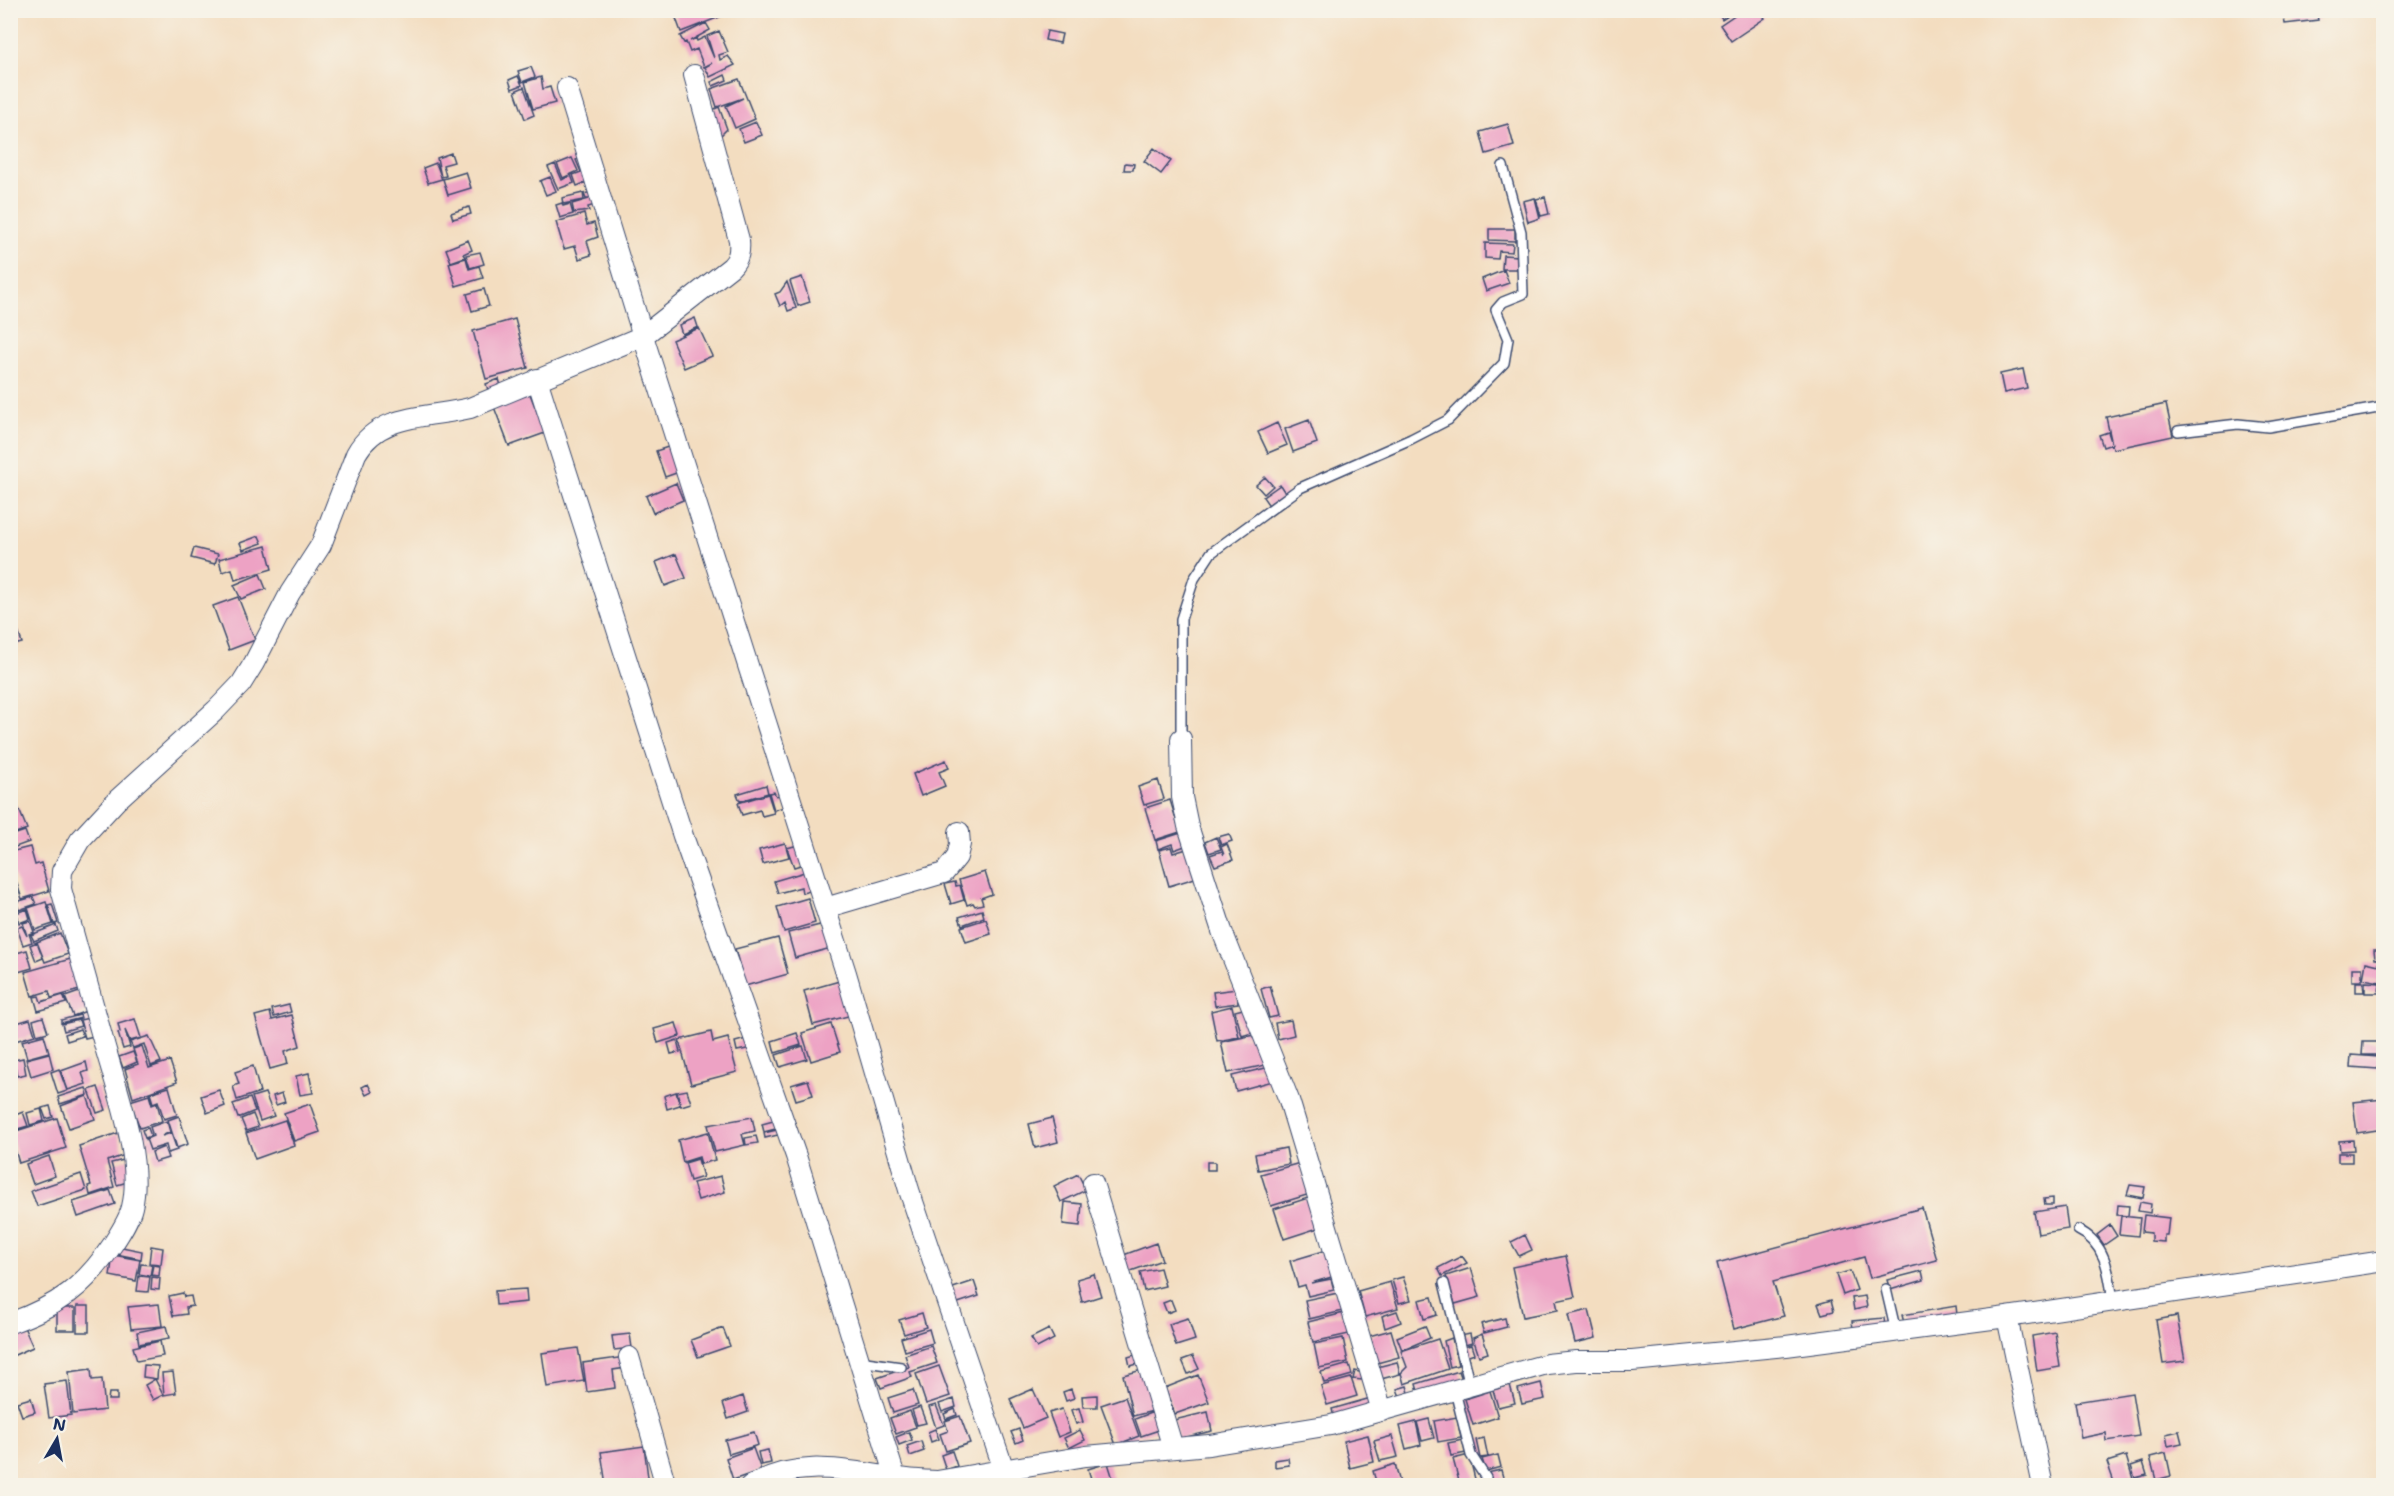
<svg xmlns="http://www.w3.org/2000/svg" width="2394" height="1496" font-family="'Shantell Sans',sans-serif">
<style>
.building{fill:#eda2c4}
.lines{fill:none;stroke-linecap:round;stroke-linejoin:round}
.lane-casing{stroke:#3b496d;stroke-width:12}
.street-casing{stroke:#3b496d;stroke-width:22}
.lane{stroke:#fff;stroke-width:9}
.street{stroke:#fff;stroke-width:20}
</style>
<rect width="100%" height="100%" fill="#f7f3e8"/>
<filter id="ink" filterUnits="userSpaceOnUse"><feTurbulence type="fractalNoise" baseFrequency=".0167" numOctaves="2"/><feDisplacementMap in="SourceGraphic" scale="12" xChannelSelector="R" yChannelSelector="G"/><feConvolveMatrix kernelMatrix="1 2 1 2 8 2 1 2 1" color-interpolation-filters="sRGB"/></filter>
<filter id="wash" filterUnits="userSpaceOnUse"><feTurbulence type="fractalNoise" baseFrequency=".008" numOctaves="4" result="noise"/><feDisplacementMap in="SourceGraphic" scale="24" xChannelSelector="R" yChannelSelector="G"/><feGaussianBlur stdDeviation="1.35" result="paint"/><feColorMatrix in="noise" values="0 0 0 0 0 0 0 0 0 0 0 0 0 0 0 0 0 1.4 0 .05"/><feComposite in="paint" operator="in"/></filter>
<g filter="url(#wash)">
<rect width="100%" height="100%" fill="#f3ddc0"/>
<g id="blocks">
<path class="building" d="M673,10h47l2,6 -41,16z
M1717,10h19l-14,9z
M1742,10h17l6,8 -34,23 -11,-16z
M2283,10h33l2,10 -33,4z
M706,23l4,7 -20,11 6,-3 1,3 8,-4 9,21 -7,-22 12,-5 9,21 -9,3 1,5 8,-4 7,9 -25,12 -5,-10 7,-4 -8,4 -7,-18 -7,3 -4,-10 -2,1 -4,-7z
M1047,31l15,3 -2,9 -15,-3z
M531,67l4,10 -13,5 -4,-11z
M725,75l2,5 -14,6 -2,-4z
M518,76l4,9 -10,4 -3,-9z
M541,77l2,12 7,-2 5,16 -22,6 -8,-27z
M739,79l16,40 -20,9 -9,-22 17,-8 -26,9 -6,-18z
M524,87l10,28 -9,4 -10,-28z
M719,107l8,22 -8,8 -9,-26z
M756,122l6,13 -18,7 -5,-13z
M1508,124l6,22 -28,8 -6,-22z
M1154,148l17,13 -10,13 -17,-13z
M451,153l3,9 -11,3 3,11 -5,1 -4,-19z
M572,158l6,13 -15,7 -6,-14z
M583,158l9,22 -15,6 -4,-11 8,-3 -5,-12z
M436,163l6,16 -14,4 -5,-15z
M1125,163l9,1 -1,6h-9z
M555,164l7,16 9,-5 3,8 -16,6 -10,-22z
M466,172l5,16 -23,7 -5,-16z
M550,177l6,14 -10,4 -6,-14z
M591,192l4,13 -7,2 1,4 -15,2 -2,-9 17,-5h-3l-2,-5z
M583,193l1,7 -21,4 -1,-6z
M1545,197l4,17 -8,2 -5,-17z
M1535,198l5,20 -12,4 -5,-21z
M562,203l1,3 7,-2 3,10 -13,4 -4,-13z
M469,207l2,7 -18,5 -2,-6z
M584,214l3,11 7,-2 4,14 -11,4 4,14 -12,4 -4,-13 -11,3 -8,-27z
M1489,229h26v12l-26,-1z
M468,240l4,10 -9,4 2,3 -14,5 -5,-13z
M1485,243l28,1 -1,8 -13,-1 -1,8 -13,-1z
M480,252l4,12 -14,4 -4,-13z
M1503,255l15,1 -1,13h-15z
M466,258l3,11 10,-3 4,12 -27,8 -7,-23z
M1504,270l5,13 -23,8 -4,-12z
M802,277l8,25 -12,4 -8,-25z
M787,282l9,26 -8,3 -3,-9 -5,4 -5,-12 5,-2z
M484,289l5,17 -17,5 -5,-17z
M695,318l3,9 -16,7 -3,-9z
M515,319l13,49 -42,11 -13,-48z
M699,328l13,28 -28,12 -12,-28z
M2023,369l4,19 -23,5 -4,-19z
M499,379l2,7 -13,4 -2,-6z
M530,394l15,39 -36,13 -15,-39z
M2166,404l7,32 -60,13 -7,-32z
M1309,420l8,23 -24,9 -8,-23z
M1277,423l10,22 -19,8 -10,-21z
M2108,432l4,12 -9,3 -4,-12z
M671,446l8,26 -14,5 -9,-26z
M1265,477l8,9 -9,8 -8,-9z
M676,483l7,17 -30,13 -7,-17z
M1280,485l7,11 -17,11 -7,-10z
M259,536l3,7 -19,7 -3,-7z
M266,546l6,23 -37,11 -3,-11 -10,3 -3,-13z
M194,548l24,6 -3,10 -24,-6z
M676,554l10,24 -21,8 -9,-24z
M260,574l6,15 -25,10 -7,-14z
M238,597l17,43 -26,10 -16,-44z
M18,631l4,12 -12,3v-12z
M946,760l3,8 -10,4 6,14 -24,10 -8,-22z
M1158,780l6,19 -20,6 -6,-18z
M766,785l2,8 -28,8 -3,-7z
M774,792l2,4 4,-1 4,12 -10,3 -5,-17z
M768,794l6,19 -12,3 -2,-6 -18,5 -4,-12z
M1170,800l10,32 -25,8 -10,-32z
M18,807l9,22 -17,6v-25z
M25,831l4,11 -19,7v-13z
M1181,833l4,13 -11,4 -2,-6 -14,5 -2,-8z
M1229,834l3,7 -11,4 -3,-8z
M1216,837l5,12 -12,4 -4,-11z
M785,843l4,14 -26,7 -4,-14z
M1227,844l6,16 -18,6 -5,-11 12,-4 2,4 -3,-8z
M798,845l6,19 -10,3 -7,-19z
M30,847l5,18 6,-2 8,28 -27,8 -12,-36v-11z
M1171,847l2,6 14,-4 8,29 -26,8 -10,-36z
M808,871l6,19 -12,3 -1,-6 -23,6 -4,-12z
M985,872l7,22 -11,4 2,6 -8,2 -2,-3 -6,2 -8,-25z
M955,882l1,4 4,-1 4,15 -13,4 -6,-20z
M33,897l3,7 -17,6 -3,-8z
M808,898l7,25 -31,9 -7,-25z
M46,902l7,22 -18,6 -7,-22z
M52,904l6,19 -4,1 -6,-19z
M27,909l3,10 -11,4 -3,-10z
M982,910l2,7 -22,8 -3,-8z
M986,919l5,15 -25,8 -5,-15z
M30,921l4,11 -5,2 3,8 -9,3 -6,-17 5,-2 5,10 -4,-13z
M824,924l7,24 -36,10 -7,-25z
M56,925l2,6 -24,10 -3,-6z
M60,933l8,21 -23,8 -8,-20z
M778,938l10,36 -43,12 -10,-37z
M37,942l6,16 -7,3 -6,-16z
M27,950l5,18 -14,4 -5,-18z
M2374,950h10v8l-9,1z
M74,958l9,31 -32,9 -2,-7 -17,5 -7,-24z
M2380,959h4v7l-4,16 -17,-3 3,-17 13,3z
M2352,968h10v13h-10z
M843,980l9,35 -39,10 -9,-34z
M2356,982h7l1,10h-8z
M2365,982l15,1 -1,10h-14z
M1270,986l8,30 -9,2 -8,-29z
M1237,989l1,14 -23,3 -2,-14z
M82,991l7,19 -16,6 -8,-19z
M63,995l3,8 -28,8 -4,-14 5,-1 2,6z
M289,1005l2,7 -17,5 -2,-8z
M1232,1006l7,31 -22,4 -6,-30z
M1251,1007l7,24 -16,5 -7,-25z
M270,1012l2,8 20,-5 8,31 -15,5 3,13 -18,5 -15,-53z
M80,1015l1,3 -20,5v-3z
M43,1017l5,15 -11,3 -4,-15z
M89,1018l5,18 -9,2 -5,-18z
M30,1019l5,16 -20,6 -5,-16z
M135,1019l6,19 -11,3 -5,-11 5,17 -7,2 -5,-16 2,-1 -2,-8z
M79,1020l2,6 -17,5 -2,-7z
M1291,1020l3,15 -16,4 -3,-16z
M676,1023l4,13 -22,7 -4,-14z
M831,1024l9,28 -29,9 -9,-28z
M80,1029l3,7 -16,5 -2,-7z
M711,1032l2,10 15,-4 9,34 -46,12 -12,-44z
M797,1033l4,12 -26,8 -3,-12z
M1259,1034l7,31 -38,8 -7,-31z
M44,1035l5,17 -22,6 -5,-17z
M149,1036l12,26 -10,4 -7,-22 -11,4 -3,-6z
M750,1038l2,10 -15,3 -2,-9z
M677,1040l3,12 -9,2 -3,-11z
M2363,1042h14v13h-15z
M142,1046l7,22 21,-7 7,21 -44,16 -8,-29 13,-5 -5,-15z
M803,1046l4,13 -27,8 -4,-12z
M133,1052l4,10 -14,6 -4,-11z
M49,1053l4,16 -22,7 -5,-17z
M2351,1055l28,2 -1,12 -28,-2z
M23,1058l3,16 -9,2 -3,-16z
M86,1062l2,9 -6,2 4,11 -18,6 -7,-19z
M253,1066l7,26 -23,8 -4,-14 6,-2 -4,-12z
M1270,1067l3,14 -37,10 -4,-15z
M59,1069l8,22 -9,3 -7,-22z
M309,1073l4,20 -13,2 -4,-19z
M808,1080l5,15 -17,5 -5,-15z
M368,1084l4,8 -6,3 -4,-8z
M98,1087l8,23 -9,3 -8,-23z
M169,1087l8,28 -13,4 -6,-18 -5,2 -3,-10z
M86,1088l2,7 -28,9 -2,-7z
M219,1090l6,16 -18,7 -6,-17z
M687,1090l4,13 -10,3 -4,-14z
M676,1092l4,13 -13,4 -3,-13z
M265,1093l9,23 -14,5 -8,-24z
M282,1093l3,9 -9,3 -3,-9z
M149,1095l3,10 5,-2 5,18 -22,7 -10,-27z
M87,1096l8,23 -26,9 -8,-22z
M250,1098l5,13 -17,7 -5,-14z
M2384,1099v30l-27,4 -4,-31z
M310,1104l10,28 -26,9 -10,-28z
M50,1106l3,11 -7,2 -4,-11z
M41,1109l3,12 -14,4 -3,-12z
M23,1112l5,14 -14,4 -4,-13z
M253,1114l5,13 -12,4 -5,-12z
M179,1116l9,28 -11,4 -9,-28z
M752,1117l3,14 -13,3 3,11 -30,7 -7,-27z
M57,1118l9,30 -47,15 -9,-30z
M1052,1118l6,24 -23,6 -6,-24z
M285,1120l9,25 -39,14 -9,-26z
M777,1120l2,8 -15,4 -2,-8z
M167,1121l3,11 -8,4 9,-3 6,17 -9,3 -2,-8 -16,5 -4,-11 7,-3 -3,-9z
M148,1128l3,8 -6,2 -3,-8z
M777,1130l1,5 -13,3 -1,-5z
M708,1132l7,28 -14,4 -2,-7 -16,5 -5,-22z
M118,1133l7,22 -18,6 7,26 -24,8 -2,-9 3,-1 -12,-39z
M756,1136l2,7 -12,2 -1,-7z
M2353,1140l1,10 -14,1 -1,-10z
M164,1147l4,11 -13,4 -3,-10z
M1286,1148l3,16 -31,6 -3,-16z
M2338,1153h14v9h-14z
M49,1156l6,20 -22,8 -7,-20z
M128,1159l6,21 -17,5 -6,-22z
M698,1159l5,18 -13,4 -5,-18z
M1207,1162h8v8h-8z
M1300,1163l10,31 -39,12 -10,-32z
M81,1174l5,16 -49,16 -6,-15z
M1078,1174l8,16 -25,12 -7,-16z
M721,1176l4,16 -27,8 -5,-17z
M2130,1185l15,2 -2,11 -16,-3z
M110,1190l5,14 -37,13 -5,-15z
M1308,1198l10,30 -34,11 -10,-30z
M2053,1198v7h-8l-1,-6z
M1065,1202l17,2 -2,22 -17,-2z
M2140,1202l11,2 -1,9 -12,-2z
M2118,1205l11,1 -1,10 -11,-1z
M2065,1207l3,22 -30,5 -4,-22z
M1922,1208l15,52 -67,18 -6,-21 -91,25 11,34 -50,13 -17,-66z
M2144,1215l25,3 -2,17h-3v7l-13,-1v-8l-9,-1z
M2121,1216l19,2 -2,18 -19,-2z
M2110,1225l7,11 -13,9 -7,-10z
M1525,1235l7,15 -13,6 -8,-14z
M1156,1243l6,17 -34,12 -7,-16z
M117,1246l25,5 -1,8 -25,-5z
M151,1246l12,2 -2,16 -12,-1z
M1327,1250l8,26 -24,7 20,-4 3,11 -26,6 -3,-11 -7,2 -8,-26z
M113,1255l27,5 -4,21 -26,-5z
M1462,1256l5,7 -25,13 -4,-8z
M1566,1256l9,41 -19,4 2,9 -35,7 -11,-50z
M141,1264l11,1 -2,11 -11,-2z
M153,1265l7,1 -1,10 -8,-1z
M1160,1268l5,18 -21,5 -4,-19z
M1471,1268l9,29 -25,7 -9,-28z
M1850,1271l7,19 -14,5 -7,-20z
M1922,1271l2,9 -34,10 -3,-10z
M1094,1274l7,22 -19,6 -5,-23z
M139,1276l11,1 -2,15 -11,-1z
M152,1277l8,1 -1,12 -8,-1z
M1403,1277l8,23 -12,3 -7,-23z
M974,1281l5,15 -27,9 -5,-15z
M1390,1282l8,26 -33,9 -7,-26z
M526,1289l1,13 -31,3 -1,-14z
M183,1293l1,4 7,-1 2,10 -7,1 1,7 -14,2 -4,-20z
M1338,1293l5,18 -34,8 -4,-19z
M1865,1296l2,11 -13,3 -2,-12z
M1432,1297l5,18 -13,4 -5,-19z
M1171,1300l4,10 -8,3 -4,-10z
M1831,1300l3,11 -12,3 -4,-10z
M159,1304l3,22 -31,3 -3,-22z
M77,1306h12v26h-12z
M1956,1306l1,9 -53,8 -2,-8z
M57,1308h18v22h-18z
M1589,1310l7,28 -21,5 -7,-28z
M1397,1311l4,11 -16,6 -3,-12z
M922,1313l4,14 -22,7 -5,-14z
M1344,1313l5,21 -36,8 -5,-20z
M2177,1316l8,45 -22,3 -7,-44z
M1188,1318l7,22 -19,6 -7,-22z
M1505,1318l2,9 -23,6 -3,-9z
M1884,1318l1,8 -32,3 -1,-8z
M166,1326l3,12 -30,6 -2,-12z
M1425,1326l5,12 -28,12 -5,-13z
M24,1327l9,20 -23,10v-24z
M723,1328l7,18 -32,11 -7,-17z
M929,1329l4,14 -28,8 -4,-13z
M1049,1329l5,10 -17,9 -6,-10z
M1391,1330l8,27 -22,6 -8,-27z
M2055,1332l5,35 -23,4 -5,-35z
M630,1334l2,14 -18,2 -2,-14z
M1470,1334l2,9 -11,3 -3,-10z
M1482,1334l6,19 -9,3 -6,-18z
M1343,1338l5,24 -29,6 -5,-24z
M1452,1338l6,27 -8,2 -6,-26z
M1438,1339l10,30 -44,15 -3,-11 6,-6 -6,-16z
M160,1341l3,15 -26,5 -4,-14z
M1471,1345l3,9 -10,4 -3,-10z
M931,1346l6,17 -27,9 2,5 -31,11 -4,-10 32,-11 -4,-12z
M578,1348l6,33 -37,6 -5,-34z
M1135,1355l3,9 -8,2 -2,-9z
M1193,1356l6,13 -11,5 -6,-14z
M625,1357l1,11 -13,2 2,18 -28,4 -4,-29z
M1397,1362l3,12 -19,5 -4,-12z
M1349,1364l3,11 -28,8 -3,-11z
M144,1365l14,1 -1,13 -14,-2z
M939,1366l11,30 -24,8 -10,-30z
M91,1369l1,11 10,-1 3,31 -32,4 -4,-42z
M1146,1369l11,41 -24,6 -10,-41z
M1355,1371l9,2 -2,7 -9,-1z
M1459,1371l4,11 -44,13 -3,-11z
M173,1372l3,21 -12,2 -2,-22z
M1198,1375l11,27 -34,12 -10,-26z
M1351,1378l6,18 -30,9 -6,-19z
M155,1379l8,16 -10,5 -8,-15z
M67,1381l4,34 -22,3 -5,-34z
M1541,1383l4,16 -23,5 -4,-15z
M1510,1385l5,18 -17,4 -5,-17z
M1407,1386l3,10 -9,3 -4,-10z
M1033,1389l13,29 -23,10 -13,-29z
M1071,1389l3,9 -8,3 -3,-9z
M913,1390l5,15 -25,8 -5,-15z
M1490,1391l8,26 -25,8 -8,-26z
M109,1393h8v7h-9z
M2132,1393l7,43 -32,5 -1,-8 -25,5 -6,-36z
M1097,1395v12h-14l-1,-11z
M743,1396l5,16 -20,7 -5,-16z
M1125,1397l14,39 -23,9 -15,-40z
M31,1398l4,14 -13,4 -5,-14z
M1371,1398l4,12 -40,11 -3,-12z
M954,1399l2,8 -14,5 -3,-8z
M936,1405l8,20 -8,3 -7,-21z
M920,1407l6,16 -9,2 -5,-15z
M1079,1408l4,14 -7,2 -5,-14z
M955,1409l2,6 -11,4 -2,-5z
M1062,1409l8,23 -12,5 -9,-24z
M910,1411l6,16 -20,7 -6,-16z
M1156,1411l6,18 -21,7 -6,-17z
M1208,1412l4,19 -34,8 -4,-19z
M960,1416l10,27 -24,8 -6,-17 8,-3 -3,-10z
M1457,1417l4,21 -23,4 -4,-21z
M1429,1419l5,19 -12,3 -5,-19z
M1416,1422l5,23 -15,4 -6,-23z
M935,1429l4,10 -8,3 -3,-10z
M1019,1429l4,11 -7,3 -5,-11z
M1080,1430l5,10 -16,8 -5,-10z
M2179,1431l3,12 -14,3 -2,-12z
M754,1432l4,13 -29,9 -4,-14z
M909,1432l3,8 -13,5 -3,-8z
M1368,1435l6,27 -24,6 -6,-27z
M1392,1436l6,21 -18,4 -6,-20z
M1484,1438l4,19 -8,1 -4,-18z
M1463,1440l3,13 -15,3 -3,-13z
M921,1441l3,10 -14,5 -3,-10z
M644,1446l5,39h-43l-5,-33z
M753,1448l8,22 -28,10 -7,-22z
M768,1450l3,13 -10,2 -3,-13z
M952,1451l5,15 -11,4 -5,-15z
M2166,1453l5,23 -15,4 -6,-23z
M1469,1455l7,28 -16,2 -7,-26z
M1498,1455l3,12 -15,4 -4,-12z
M2126,1456l7,23 -18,6 -8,-23z
M1288,1458l1,7 -14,2v-7z
M2143,1462l4,13 -12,3 -4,-12z
M1108,1463l7,22h-22l-5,-16z
M1395,1464l5,19 -23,2 -4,-14z
M1501,1470l3,11 -14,4 -3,-12z
M1077,1480l2,5h-19z"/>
</g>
</g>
<g filter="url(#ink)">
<use href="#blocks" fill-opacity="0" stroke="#3b496d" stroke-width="1.5"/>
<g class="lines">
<g class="lane-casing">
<path id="lane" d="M2178,431l60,-7 30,3 116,-20
M1181,739v-120l13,-40 17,-26 89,-65 111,-49 37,-19 56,-57 4,-24 -12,-29 7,-8 20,-8 -2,-62 -18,-66
M2078,1230c28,13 31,43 35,71
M1444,1283l26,103
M1886,1289l10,43
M859,1361l42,6
M1455,1391l16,64 15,23"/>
</g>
<g class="street-casing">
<path id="street" d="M567,88l76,248 88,-69c8,-8 9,-16 8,-27l-45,-165
M537,379l146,457 113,320 99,321
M1181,739l1,58 6,29 34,105 67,169 93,311
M825,908l119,-35 13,-16 3,-13 -1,-12
M1093,1183l80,265
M2007,1317l36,169
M10,1323c48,-17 75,-37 103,-79 7,-11 16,-24 19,-37 11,-46 -14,-114 -27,-160 -15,-53 -30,-106 -44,-158l1,-18 18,-31 37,-40 99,-90 25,-26 13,-21 36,-70 31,-48 35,-91c23,-42 74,-36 114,-46l173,-72 203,637 63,217 95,280
M629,1357l37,129
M750,1486c62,-36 122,-5 187,-5l149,-25 123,-11 122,-20 216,-61 29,-3h56l154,-15 221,-29 377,-56"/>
</g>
<use href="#lane" class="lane"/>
<use href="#street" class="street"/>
</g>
</g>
<rect width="2394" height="1496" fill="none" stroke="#f7f3e8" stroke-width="36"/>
<g transform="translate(57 1439) rotate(10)" stroke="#f7f3e8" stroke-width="4.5" paint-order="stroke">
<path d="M0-4.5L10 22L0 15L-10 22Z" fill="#1b2f5e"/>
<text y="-9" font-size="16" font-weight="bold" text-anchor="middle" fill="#1b2f5e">N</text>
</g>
</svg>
